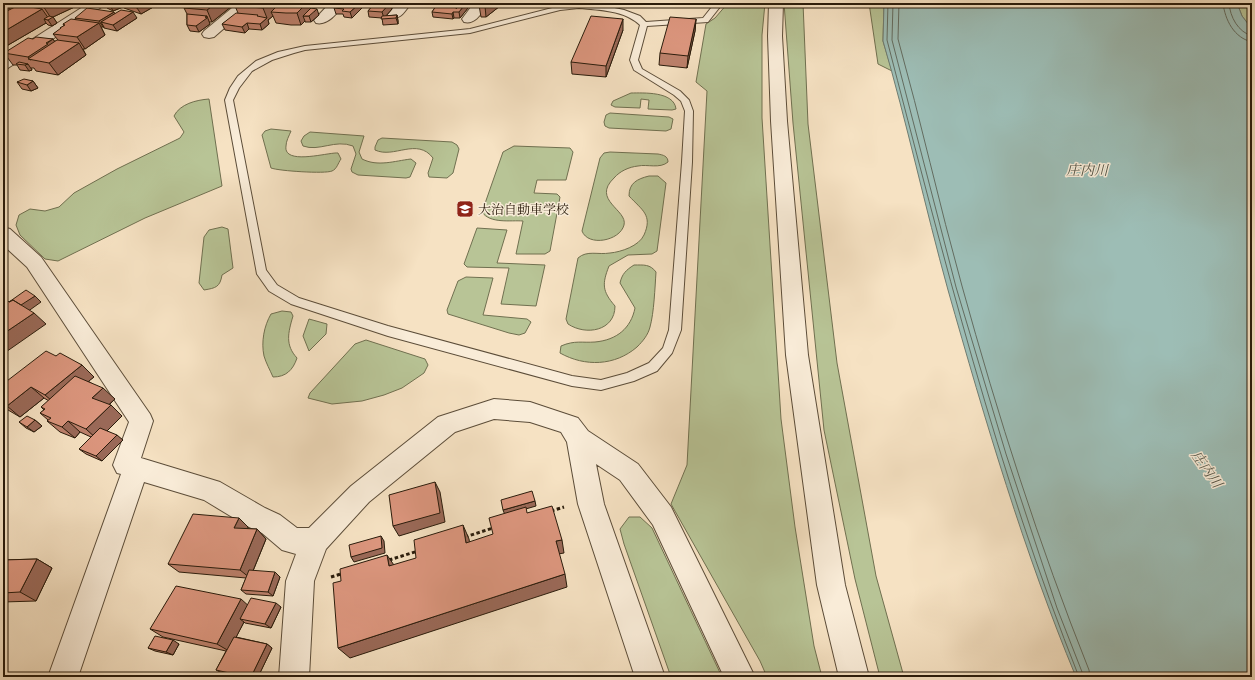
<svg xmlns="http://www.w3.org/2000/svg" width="1255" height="680" font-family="'IM FELL Double Pica','Noto Serif JP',serif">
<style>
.green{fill:#b8c496;stroke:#707050}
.water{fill:#9dbdb5;stroke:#6f7c71}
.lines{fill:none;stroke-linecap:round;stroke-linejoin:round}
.shore{stroke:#636c60;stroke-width:1}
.service-casing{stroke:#5c4d39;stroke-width:2}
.minor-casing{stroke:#5c4d39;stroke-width:2}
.tertiary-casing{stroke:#5c4d39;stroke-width:2}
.path{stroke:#291b0b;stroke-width:3;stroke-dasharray:3.5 2.5;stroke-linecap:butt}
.service{fill:#f9ecd8;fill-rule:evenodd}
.minor{fill:#f9ecd8;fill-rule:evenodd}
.tertiary{fill:#f9ecd8;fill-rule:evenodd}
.wall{fill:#bd816c;stroke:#291b0b}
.shaded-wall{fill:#9a6958;stroke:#291b0b}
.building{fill:#dc967e;stroke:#291b0b}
.labels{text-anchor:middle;stroke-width:3;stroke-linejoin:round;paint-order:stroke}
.poi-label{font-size:13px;fill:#291b0b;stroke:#f9ecd8;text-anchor:start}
.water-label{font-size:14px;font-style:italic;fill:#525446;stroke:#f9ecd8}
</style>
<rect width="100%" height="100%" fill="#f6e2c3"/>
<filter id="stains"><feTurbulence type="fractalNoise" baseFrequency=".005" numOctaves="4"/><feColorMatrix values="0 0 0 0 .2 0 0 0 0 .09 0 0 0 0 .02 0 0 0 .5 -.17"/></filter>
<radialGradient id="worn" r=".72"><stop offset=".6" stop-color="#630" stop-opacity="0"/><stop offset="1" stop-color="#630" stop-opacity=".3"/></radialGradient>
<path class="green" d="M728,3h37l-3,32v83l19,301 14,108 19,119 8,31h-55l-7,-16 -89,-157 16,-39 20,-374 -11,-9 10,-58 9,-6z
M784,3h19l5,121 29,239 39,213 28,101h-24l-25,-98 -31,-149 -31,-307z
M869,3h15l-1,38 9,30 -14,-7z
M1237,3h15v26l-10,-13z
M631,93c12,0 43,-2 45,16l-4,1 -24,-1 1,-9 -8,-1 -1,9 -25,-1 -4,-2 2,-4z
M209,99l13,87 -77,32 -87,43 -13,-2 -25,-24 -4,-10 3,-10 11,-6 15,2 14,-4 15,-14 43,-24 63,-31 4,-6 -10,-16c6,-12 22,-16 35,-17z
M610,113l59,4 4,2 -2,10 -5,2 -57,-3 -4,-2 -1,-4 2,-7z
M271,129l20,2c-2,5 -5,10 -5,15 -3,20 43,6 52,7l3,6c-3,4 -4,10 -9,12 -7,3 -53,0 -61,-3l-9,-33 3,-4z
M310,132l54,4 -5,16 3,7c16,8 32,2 49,0l5,4 -6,14 -4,1 -48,-3 -6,-3 -1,-3 5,-15 -3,-8c-18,-7 -34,6 -50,0l-2,-5 3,-5z
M382,138l70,4 5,3 2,4 -6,24 -6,5 -18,-1 -1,-4 5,-15c-16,-21 -39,1 -58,-8v-3l3,-7z
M514,146l56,2 3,4 -7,28h-29l-3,13 23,1 3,3 -10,54 -5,3h-29l7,-33c-12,-1 -33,3 -41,-9l21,-60z
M610,152l48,2c5,1 10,2 10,8 -8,7 -21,2 -30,4 -9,1 -18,5 -24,12 -23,22 14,32 10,47 -4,16 -36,22 -42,6l18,-73 4,-5z
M649,176h9l8,7 -9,68 -5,3 -24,1 -19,11c-7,18 -7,25 6,40 0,25 -29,30 -47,18l-2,-5 12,-61c9,-8 20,-3 32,-5 11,-1 29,-7 34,-18 9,-20 -2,-25 -15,-39 0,-13 8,-17 20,-20z
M222,227l6,2 5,39 -11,7c-2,12 -6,13 -18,15l-5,-7 5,-46 5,-7z
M477,228l30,2 -10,33 48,2 -9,41 -35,-2 8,-36 -42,-1 -3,-3z
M634,265c10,0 16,-1 22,7 -1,15 -2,41 -6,55 -2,8 -7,14 -13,20 -22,19 -52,20 -77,6l1,-7c14,-6 21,-3 34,-4 22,-2 36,-14 40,-34l-15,-25c2,-9 6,-13 14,-18z
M466,277l27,1 -10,37 44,4 4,3 -6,11 -6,2 -10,-2 -61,-19 -1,-4 11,-29z
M282,311l9,1 2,4c-5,17 -8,29 4,42 -4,12 -11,19 -24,19 -3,-7 -7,-14 -9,-21 -3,-14 0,-30 7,-42z
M309,319l18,5 -1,10 -17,17 -6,-15z
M366,340l59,19 3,6 -4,8 -22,15 -18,7 -22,6 -30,3 -24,-6 2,-5 45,-49z
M629,517h11l12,11 70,149h-51l-47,-133 -4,-15z"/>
<path class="water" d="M884,3h353l5,13 10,13v648h-176c-52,-125 -91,-257 -128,-387 -23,-83 -41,-167 -65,-249z"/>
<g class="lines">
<path class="shore" d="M888,3l-1,37c56,215 110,431 192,637
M893,3l-1,37 64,247 50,167 51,154 27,69
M899,3l-1,36c23,82 41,165 64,247 36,130 77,259 127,384l1,7
M1223,3c2,17 11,35 29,39
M1229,3c1,14 9,29 23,33"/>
<g class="service-casing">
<path id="service" d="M715,3h8l-15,19 -61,4 -9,34 4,9 38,22 9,9 4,11 -1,51 -11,168 -9,23 -15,18 -23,10 -33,9 -29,-4 -184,-50 -97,-32 -22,-13 -12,-17 -32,-174 5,-12 8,-12 18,-15 22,-9 27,-6 165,-17 90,-23 19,-2 26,2 19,4 16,6 6,6 57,-4zM579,8c21,2 45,2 61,17l-10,35 4,10 40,25 7,6 4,10 -3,51 -13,168 -6,18 -14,15 -22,10 -26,7 -29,-4 -184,-50 -89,-28 -22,-13 -11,-15 -33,-170 6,-12 13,-17 20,-11 22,-7 11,-3 165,-17 90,-23z"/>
</g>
<g class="minor-casing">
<path id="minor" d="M89,3h16l-2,3 -95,62 -5,1v-11z
M238,3h15l-39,34 -5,1 -5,-1 -2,-3 2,-3z
M330,3h15c-7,9 -17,23 -29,20l-2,-3z
M397,3h14c-6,8 -11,18 -22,15l-2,-3z
M474,3h14c-6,9 -12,22 -24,19l-2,-3z
M3,227l7,2 31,28 109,157 3,7 -12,37 79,24 45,26 15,7 17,13h12l42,-42 87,-69 56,-18 36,3 48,16 10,13 50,33 33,43 84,170h-31l-71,-152 -33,-45 -24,-16 8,40 61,173h-30l-57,-173 -11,-62 -6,-10 -31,-10 -36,-3 -39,13 -86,70 -43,47 -12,32 -5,96h-30l7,-96 10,-27 -14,-4 -20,-17 -15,-7 -43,-26 -60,-18 -66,195h-30l73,-203 -4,-1 -4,-8 16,-43 -102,-155 -24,-22z"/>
</g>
<g class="tertiary-casing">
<path id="tertiary" d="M769,3h14l-1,33 5,85 21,234 37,230 24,92h-30l-22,-92 -31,-230 -15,-234 -3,-85z"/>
</g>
<path class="path" d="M551,511l13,-4
M465,537l28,-9
M389,560l29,-9
M331,577l13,-4"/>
<use href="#service" class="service"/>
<use href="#minor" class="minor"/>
<use href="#tertiary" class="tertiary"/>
</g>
<path class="wall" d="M3,3h80l-30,14 4,6 -5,3 -4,-1 -2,-2 -43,25z
M104,3h59l-4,3 -5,-1 1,1 -14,8 -17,-6 -1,-1 -10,4 -6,-3z
M238,3h73l1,5 7,7 -8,7h-6v-1l-4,4h-10l-15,-2 -3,-7 -5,4 1,4 -7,6 -13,-1 -4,4 -20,-3 -3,-6 16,-11 -3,-7z
M339,3h29l-1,1 -2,-1v2l-13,13 -8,-1 -1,-3h-7l-2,-6z
M371,3h19l2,6 -6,7 11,-1 1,6v3l-15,1 -1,-7 -13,-1 -1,-6 7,-8z
M438,3h32l-2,2h-1l1,3 -8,10h-6l-1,1 -20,-2 -1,-5z
M481,3h27l-8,3 -14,11h-5l-2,-12z
M232,6l-20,16h-3l1,2 -11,8 -9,-1 -3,-6v-11l-3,-6z
M115,14l22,4 -20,13 -13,-3v-1h-3l4,8 -20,14h-2l3,6 -28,20 -22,-4 -2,-3h-3l1,2 -3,1 -9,-1 -3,-5h-4l-9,-12 29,-14h20l1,2h2l2,-1 -5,-6 8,-5 -1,-1 4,-2 -1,-2 13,-4 -1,-2z
M696,19l-1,12 -8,37 -28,-3 1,-12z
M623,30l-17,47 -34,-3 -1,-12z
M33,81l5,7 -7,3 -9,-2 -5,-7z
M56,356l26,9 12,12 -6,4 27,18 -6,6 13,11 -15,15 16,9 -21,21 -16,-7 -7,-5 12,-12 -11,-5 -5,6 -15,-6 -13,-11 1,-1 -8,-7 4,-3 -3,-3 8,-6 -5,-3 -24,19 -17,-10v-23z
M35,420l7,6 -8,6 -8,-4 -7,-6z
M239,518l9,9v2h9l9,10 -13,32 27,6 -7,19 -27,-2 -5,-4 5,-12 -67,-6 -11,-8z
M37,559l15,9 -16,33 -33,1v-42z
M248,605l33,2 -10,21 -26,-5 -1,-1 -8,15 31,7 5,4 -14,29h-20l-16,-4 -6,-3 10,-19 -63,-14 -13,-8z
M179,644l-6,11 -18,-4 -7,-3z"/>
<path class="shaded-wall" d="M3,3h3l7,10 -10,5z
M41,3h42l-30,14 4,6 -5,3 -4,-6 -4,-1 2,4 -43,25v-16l39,-23 7,10 2,-1z
M115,3h6l2,4 -10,4 -3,-6z
M147,3h6l2,3 -14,8 -4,-6z
M158,3h5l-4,3z
M216,3h14l2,3 -20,16 -5,-12z
M269,3h9l2,6 -9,3 2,4 -5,4 1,4 -7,6 -2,-6 7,-6 -4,-10z
M307,3h4l3,9 3,-3 2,6 -8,7 -2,-6h-6l2,5 -4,4 -4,-12z
M360,3h5v2l-13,13 -2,-6z
M390,3l2,6 -8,9 -2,-6z
M466,3h1l1,5 -8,10 -1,-6z
M488,3h20l-8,3 -14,11 -1,-11z
M114,12l3,6 -16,4 3,5h-1l-4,-6z
M133,12l4,6 -20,13 -4,-6z
M453,12l1,6 -1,1 -1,-5z
M397,15l1,6v3l-2,-6z
M207,16l3,8 -11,8 -3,-6z
M623,19v11l-17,47v-11z
M696,19l-1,12 -8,37 1,-12z
M99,23l6,12 -20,14 -8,-12z
M247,23l2,6 -4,4 -3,-6z
M53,39l7,12 -30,9 -2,-3z
M79,43l7,12 -28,20 -9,-12z
M28,64l4,6 -3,1 -4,-6z
M33,81l5,7 -7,3 -4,-6z
M35,296l6,6 -14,10 -11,-5z
M34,313l12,11 -43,30v-20z
M82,365l12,12 -36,29 -13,-11z
M31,387l13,11 -24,19 -13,-11z
M103,388l12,11 -11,10 -12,-11z
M111,405l11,11 -24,24 -12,-11z
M35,420l7,6 -8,6 -7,-5z
M68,421l12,11 -5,6 -13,-11z
M117,435l6,5 -21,21 -6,-5z
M435,482l5,10 5,30 -46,14 -6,-10z
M535,501l1,5 -31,9 -2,-5z
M239,518l9,9 -4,10 -10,-9z
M463,525l6,14 3,17 -6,-13z
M257,529l9,10 -16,39 -10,-8z
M381,536l3,5 1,12 -31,9 -3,-5z
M562,540l2,13 -6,1 -2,-13z
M387,555l9,13 -7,-2z
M37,559l15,9 -16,33 -16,-9z
M275,572l5,5 -7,19 -5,-4z
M565,574l2,13 -217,71 -12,-10z
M241,599l10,9 -11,11 4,3 -15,29 -12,-7z
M276,603l5,4 -10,21 -6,-4z
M173,640l6,4 -6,11 -7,-3z
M267,644l5,4 -14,29h-7z"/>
<path class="building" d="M105,3h10l-5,2z
M124,3h23l-10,5z
M183,3h33l-9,7 -23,-2z
M238,3h31l-6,5 -28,-2z
M280,3h27l-10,10h-11l-15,-1z
M339,3h21l-10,9 -8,-1 2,-2 -10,-1z
M375,3h15l-8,9 -14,-1z
M438,3h22l-4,6 4,-6h6l-7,9h-6l-1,2 -20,-2z
M481,3h7l-3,3 -6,-1z
M19,5l23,4 -39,23v-19z
M87,8l27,4 -15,9 -24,-3z
M311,8l6,1 -8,7h-6z
M121,10l12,2 -20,13 -12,-3z
M236,13l22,2 -1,1 10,2 -7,6 -13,-1 -5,4 -20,-3z
M187,14l20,2 -2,1 2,1 -11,8 -9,-1z
M397,15l-1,3 -15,1 1,-3z
M49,16l4,1 -5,3 -4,-1z
M591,16l32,3 -17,47 -35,-4z
M670,17l26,2 -8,37 -28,-3z
M71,19l28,4 -22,14 -24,-3 8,-6h-1l5,-3 -2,-1z
M36,37l17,2 -7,4 2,1 -20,13 -24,-4 24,-15 5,1z
M57,40l22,3 -30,20 -21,-4z
M19,62l9,2 -3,1 -9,-1z
M24,79l9,2 -6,4 -10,-3z
M26,290l9,6 -14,9 -8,-5 -4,2z
M13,300l21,13 -31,21v-30l5,-3 1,1z
M46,351l10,5 4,-3 22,12 -37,30 -14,-8 -24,19 -4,-2v-20z
M75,376l28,12 -11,10 19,7 -25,24 -18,-8 -6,6 -15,-6 4,-3 -11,-5 5,-4 -4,-2z
M27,416l8,4 -8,7 -8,-5z
M100,428l17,7 -21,21 -17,-7z
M435,482l5,31 -47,13 -4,-31z
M532,491l3,10 -32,9 -2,-10z
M552,506l10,34 -6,1 9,33 -227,74 -5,-65 8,-2 -1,-12 47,-14 2,11 27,-8 -2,-18 49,-15 3,18 27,-9 -4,-16 37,-11 1,6z
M193,514l46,4 -5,10 23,1 -17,41 -72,-6z
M381,536l1,12 -31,9 -2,-12z
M37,559l-17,33 -17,1v-33z
M249,570l26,2 -7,20 -27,-2z
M176,586l65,13 -24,45 -67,-15z
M251,598l25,5 -11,21 -25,-5z
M155,636l18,4 -7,12 -18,-4z
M234,637l33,7 -16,33h-4l-31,-7z
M153,674l36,3h-37z"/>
<defs>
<g id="university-square" transform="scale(0.9)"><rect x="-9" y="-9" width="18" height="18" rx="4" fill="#8f2418" stroke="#f9ecd8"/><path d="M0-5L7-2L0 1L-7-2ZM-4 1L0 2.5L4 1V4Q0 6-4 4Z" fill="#fff"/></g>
</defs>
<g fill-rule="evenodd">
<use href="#university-square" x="465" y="209"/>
</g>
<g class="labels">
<g class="poi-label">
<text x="478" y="214">大治自動車学校</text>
</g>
<g class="water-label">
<text x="1087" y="175">庄内川</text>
<text transform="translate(1207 469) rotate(55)" y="5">庄内川</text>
</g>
</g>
<rect width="1255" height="680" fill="none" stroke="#f6e2c3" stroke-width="16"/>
<rect x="4" y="4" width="1247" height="672" fill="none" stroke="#291b0b" stroke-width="2"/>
<rect x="8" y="8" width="1239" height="664" fill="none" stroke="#291b0b"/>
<rect width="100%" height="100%" filter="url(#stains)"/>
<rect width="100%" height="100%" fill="url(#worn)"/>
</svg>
